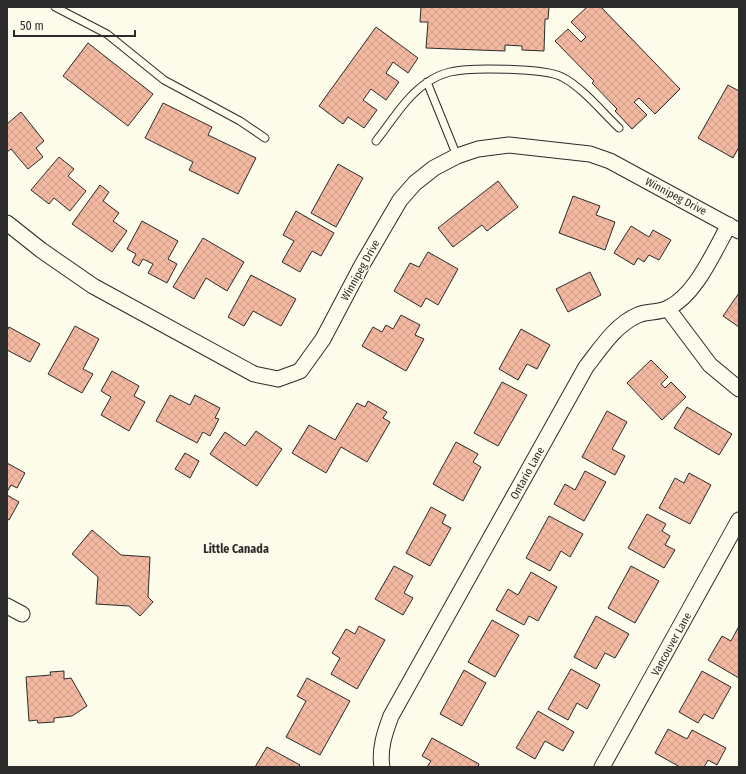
<svg xmlns="http://www.w3.org/2000/svg" width="746" height="774" font-family="'Fira Sans Condensed',sans-serif">
<style>
.building{fill:url(#building-cross-hatch);stroke:#2b2b2b}
.lines{fill:none;stroke-linecap:round;stroke-linejoin:round}
.lane-casing{stroke:#2b2b2b;stroke-width:9}
.street-casing{stroke:#2b2b2b;stroke-width:17}
.lane{stroke:#fdfbea;stroke-width:7}
.street{stroke:#fdfbea;stroke-width:15}
.labels{text-anchor:middle;stroke-width:3;stroke-linejoin:round;paint-order:stroke}
.street-label{font-size:11px;fill:#2b2b2b;stroke:#fdfbea}
.neighbourhood-label{font-size:12px;font-weight:bold;fill:#2b2b2b;stroke:#fdfbea}
</style>
<defs>
<pattern id="building-cross-hatch" width="8" height="8" patternUnits="userSpaceOnUse"><rect width="8" height="8" fill="#f2b8a0"/><path d="M0 0l8 8M0 8l8-8" fill="none" stroke="#d09e8a"/></pattern>
</defs>
<rect width="100%" height="100%" fill="#fdfbea"/>
<path class="building" d="M421,7h128l-1,12h-3l-1,32 -22,-1v-4l-17,-1v6l-79,-3 2,-26h-8z
M587,7h14l79,82 -25,25 -16,-16 -5,4 13,13 -15,14 -17,-18 2,-2 -25,-26 2,-2 -39,-40 13,-12 13,13 5,-5 -15,-15z
M376,27l42,31 -10,15 -15,-11 -7,11 13,9 -13,18 -15,-11 -8,11 14,10 -13,18 -16,-11 -5,7 -24,-18z
M88,43l65,51 -25,32 -65,-50z
M728,85l11,6v56l-6,11 -35,-20z
M163,103l49,24 -4,8 48,23 -18,36 -49,-24 4,-8 -48,-24z
M21,112l23,29 -8,7 7,9 -15,12 -17,-20 -4,3v-28z
M59,157l15,12 -6,7 18,15 -16,20 -16,-13 -5,6 -18,-14z
M338,164l25,14 -27,49 -25,-14z
M498,181l20,26 -31,24 -5,-6 -29,22 -15,-19z
M100,185l9,7 -6,9 16,12 -6,8 14,10 -15,21 -40,-28z
M573,196l27,10 -4,9 19,7 -10,28 -46,-17z
M296,211l38,22 -13,23 -9,-5 -12,21 -18,-10 12,-21 -11,-6z
M142,221l36,20 -10,18 9,5 -10,19 -19,-10 5,-9 -10,-5 -4,7 -7,-4 4,-8 -9,-5z
M631,226l18,11 4,-7 18,10 -12,20 -10,-5 -5,7 -6,-4 -4,7 -20,-12z
M203,238l41,24 -17,29 -21,-13 -12,21 -21,-12z
M428,252l30,17 -20,36 -12,-7 -5,9 -27,-16 16,-28 9,4z
M590,272l11,23 -33,17 -12,-23z
M251,275l45,24 -15,27 -28,-15 -9,15 -16,-9z
M739,293v34l-16,-11z
M401,315l19,10 -5,10 9,4 -18,32 -44,-25 11,-19 9,5 4,-7 7,4z
M75,326l24,13 -16,30 10,5 -11,19 -34,-19z
M9,327l31,17 -10,18 -23,-12v-19z
M521,329l29,16 -13,24 -10,-5 -9,16 -19,-11z
M651,360l17,17 -7,7 4,4 6,-6 15,15 -24,23 -35,-37z
M112,371l27,15 -5,10 11,6 -16,29 -28,-16 10,-18 -10,-6z
M502,382l25,13 -29,51 -24,-13z
M170,395l20,10 5,-10 25,13 -5,10 4,1 -9,17 -7,-4 -6,11 -41,-22z
M368,401l19,11 -4,6 7,4 -23,40 -26,-15 -15,26 -34,-20 17,-28 26,15 22,-37 8,4z
M687,407l45,27 -13,21 -45,-27z
M607,411l20,11 -15,27 13,7 -10,19 -33,-18z
M256,431l26,18 -25,37 -47,-32 15,-22 20,14z
M456,442l22,12 -5,8 8,5 -18,34 -30,-17z
M185,453l14,8 -9,17 -15,-9z
M7,463l18,10 -8,15 -6,-3 -4,7z
M585,471l21,11 -22,39 -30,-17 11,-20 10,6z
M689,473l22,12 -21,39 -31,-16 16,-30 9,5z
M7,495l12,7 -10,18 -2,-1z
M431,507l15,8 -4,8 9,5 -21,38 -24,-13z
M647,514l19,10 -4,7 8,5 -5,9 10,5 -11,18 -36,-20z
M549,516l34,18 -13,23 -9,-6 -11,20 -24,-13z
M92,530l29,25 29,2 -2,40 5,5 -13,14 -11,-10 -33,-2 2,-27 -26,-23z
M394,566l19,10 -9,17 9,5 -10,17 -28,-16z
M631,566l28,15 -24,42 -27,-15z
M531,572l26,15 -19,34 -9,-5 -5,9 -28,-15 12,-21 10,6z
M596,616l33,18 -14,24 -10,-5 -9,16 -22,-12z
M492,620l27,15 -24,42 -27,-15z
M359,626l26,14 -28,49 -26,-15 9,-16 -8,-5 14,-24 9,5z
M739,626v52l-31,-18 14,-24 9,5z
M571,669l29,16 -13,24 -10,-6 -9,17 -20,-11z
M464,670l22,13 -24,43 -22,-12z
M64,671v8l7,-1 16,28 -15,10 -18,2v4l-16,1 -1,-3 -8,1 -3,-44 25,-2 -1,-3z
M702,671l29,16 -18,32 -9,-5 -6,9 -19,-11z
M307,678l43,23 -30,54 -34,-18 20,-36 -9,-5z
M538,711l36,21 -11,19 -18,-10 -10,18 -19,-11z
M668,729l19,10 5,-9 34,18 -9,17 -9,-5 -4,7h-24l-25,-14z
M432,738l47,26 -1,3h-51l4,-6 -9,-5z
M267,747l33,18 -2,2h-43z"/>
<g class="lines">
<g class="lane-casing">
<path id="lane" d="M55,7l52,27 57,46 76,41 25,17
M427,82l30,74
M376,141c16,-20 31,-46 52,-59 7,-5 14,-8 22,-10 20,-5 95,-4 112,5 20,10 40,35 57,51"/>
</g>
<g class="street-casing">
<path id="street" d="M7,223l34,27 52,36 161,88 24,5 22,-8 23,-32 39,-74 38,-65 15,-17 19,-15 23,-12 21,-7 31,-4 81,9 20,7 129,70
M668,309l42,56 29,24
M7,606l15,8
M382,767c-3,-18 3,-35 9,-51l195,-349c15,-19 29,-42 52,-52 9,-4 21,-2 30,-7 28,-13 46,-57 61,-83
M602,767l137,-247"/>
</g>
<use href="#lane" class="lane"/>
<use href="#street" class="street"/>
</g>
<g class="labels">
<g class="street-label">
<text transform="translate(676 196) rotate(28)" y="4">Winnipeg Drive</text>
<text transform="translate(360 270) rotate(-61)" y="4">Winnipeg Drive</text>
<text transform="translate(527 473) rotate(-61)" y="4">Ontario Lane</text>
<text transform="translate(671 644) rotate(-61)" y="4">Vancouver Lane</text>
</g>
<g class="neighbourhood-label">
<text x="236" y="553">Little Canada</text>
</g>
</g>
<rect width="746" height="774" fill="none" stroke="#2b2b2b" stroke-width="16"/>
<path d="M14 30v6h121v-6" fill="none" stroke="#2b2b2b" stroke-width="2"/>
<text x="20" y="30" font-size="12" fill="#2b2b2b" stroke="#fdfbea" stroke-width="3" paint-order="stroke">50 m</text>
</svg>
